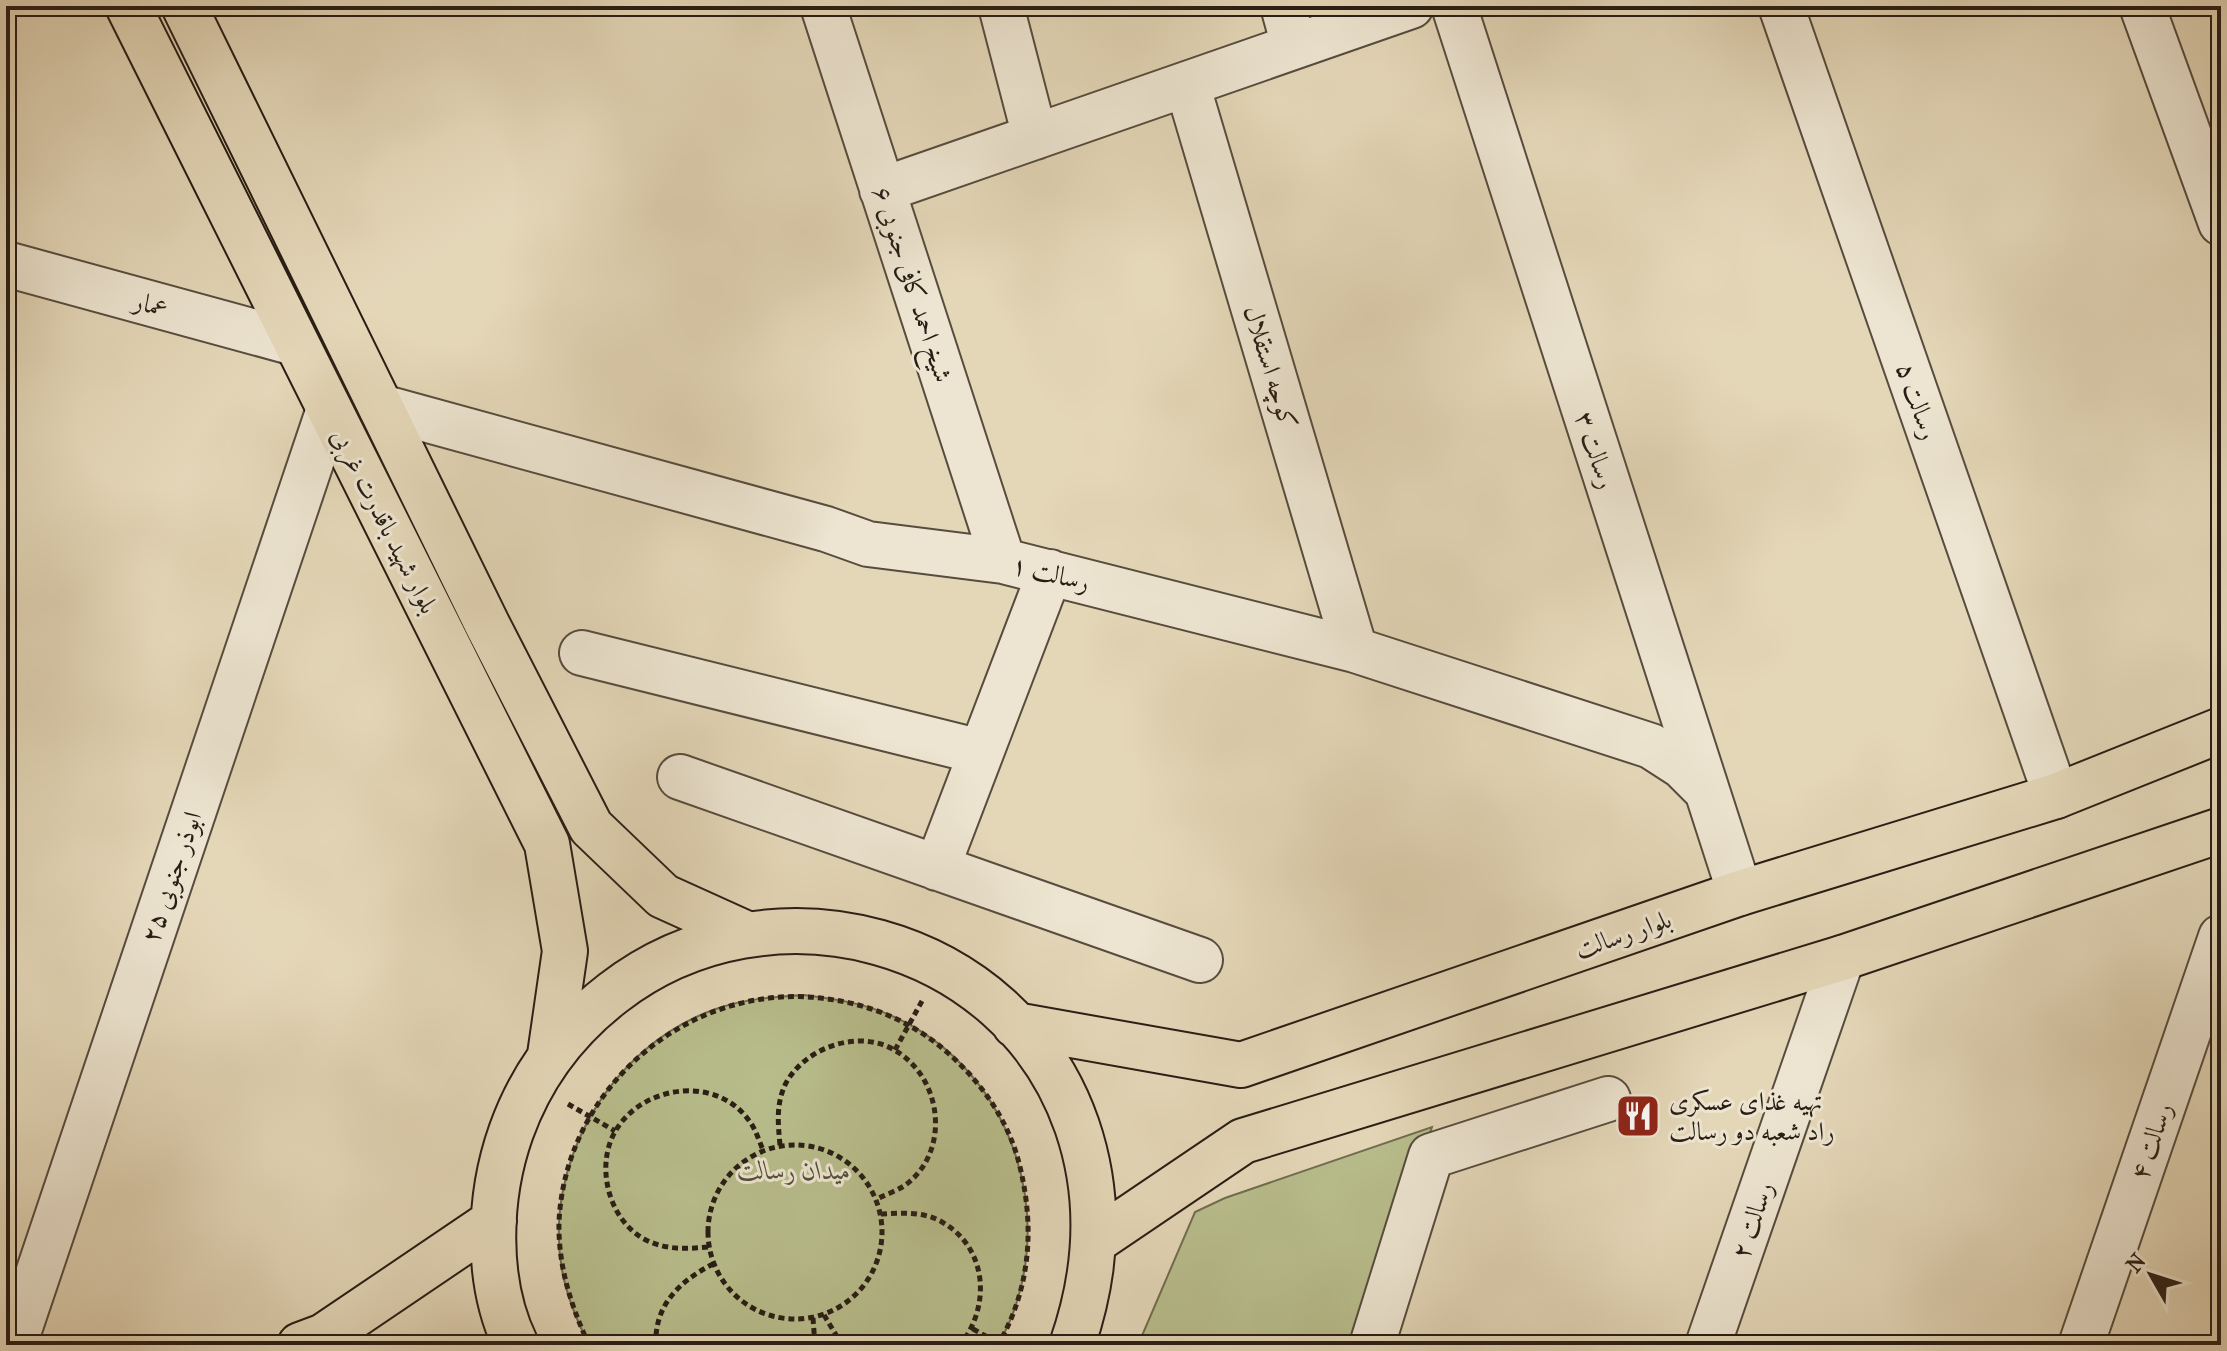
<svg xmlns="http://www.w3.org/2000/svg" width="2227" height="1351" font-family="'IM FELL French Canon',Amiri,serif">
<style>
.green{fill:#b8bd8c;stroke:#706d50;stroke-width:2}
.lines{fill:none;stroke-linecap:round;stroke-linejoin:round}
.minor-casing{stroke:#574c3e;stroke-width:48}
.major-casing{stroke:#281d15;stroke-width:48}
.path{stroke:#281d15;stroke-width:5;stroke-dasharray:6 4;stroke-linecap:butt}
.minor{stroke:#ede5d1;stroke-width:44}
.major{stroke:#e4d7b8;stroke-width:44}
.labels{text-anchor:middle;stroke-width:6;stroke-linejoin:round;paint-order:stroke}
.street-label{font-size:26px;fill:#281d15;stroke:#ede5d1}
.poi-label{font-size:26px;fill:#281d15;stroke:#ede5d1;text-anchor:start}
.park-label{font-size:26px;font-style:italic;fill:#534d39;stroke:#ede5d1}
</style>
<rect width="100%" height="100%" fill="#e4d7b8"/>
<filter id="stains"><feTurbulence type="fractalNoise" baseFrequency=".0025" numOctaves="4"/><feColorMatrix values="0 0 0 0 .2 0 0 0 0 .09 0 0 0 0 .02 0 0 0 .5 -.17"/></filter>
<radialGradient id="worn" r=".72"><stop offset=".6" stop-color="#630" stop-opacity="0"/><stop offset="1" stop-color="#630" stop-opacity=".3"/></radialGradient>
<path class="green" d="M804,995c30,4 60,8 88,21 124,54 172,213 106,329h-409c-12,-24 -22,-48 -27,-75 -19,-108 49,-223 151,-260 29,-11 60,-13 91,-15z
M1432,1127l-72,218h-222l57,-133 30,-14z"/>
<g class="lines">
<g class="minor-casing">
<path id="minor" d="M823,6l180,555
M1001,6l34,131
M1283,6l11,40
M1454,6l286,887
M1781,6l275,790
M2142,6l79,217
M1187,84l168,566
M882,190l529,-184
M6,264l289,79
M381,407l445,122 42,15 135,17 352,89 296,96 31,20 22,22
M582,653l399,99
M680,777l520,183
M937,868l113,-296
M14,1345l315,-936
M1372,1345l59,-189 177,-57
M1708,1345l134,-387
M2081,1345l140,-408"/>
</g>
<g class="major-casing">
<path id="major" d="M128,6l419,838 18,107 -15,104
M184,6l303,618 104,203 72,69 84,38
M1015,1025l226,40 499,-172 316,-97 165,-66
M1095,1241l148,-100 599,-183 379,-128
M300,1345l24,-9 170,-115
M516,1345c-31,-63 -28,-148 -5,-213 20,-56 55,-103 102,-139 156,-121 398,-58 464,133 25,73 20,147 -5,219"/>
</g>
<path class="path" d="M895,1050l27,-49
M568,1104l47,27
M708 1232a87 87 0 1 1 174 0a87 87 0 1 1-174 0Z
M780,1145c-2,-22 -4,-40 5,-60 19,-38 75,-57 111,-34 47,28 55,102 8,135 -8,5 -19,9 -27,13
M881,1214c21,-1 42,-3 61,8 46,26 49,85 18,123
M708,1247c-21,2 -40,3 -60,-6 -39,-18 -54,-75 -32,-111 28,-46 102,-55 134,-8 6,8 9,19 13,28
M824,1315l18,30
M813,1318l2,27
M973,1329l27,15
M589,1345c-18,-39 -31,-79 -30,-123 6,-137 134,-243 269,-223 45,6 86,24 120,54 33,29 60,67 71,110 16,63 12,125 -21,182
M656,1345c-2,-40 24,-64 57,-81"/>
<use href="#minor" class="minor"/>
<use href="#major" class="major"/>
</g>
<defs>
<g id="restaurant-square" transform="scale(2.3)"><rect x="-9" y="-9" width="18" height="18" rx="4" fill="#8f2418" stroke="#ede5d1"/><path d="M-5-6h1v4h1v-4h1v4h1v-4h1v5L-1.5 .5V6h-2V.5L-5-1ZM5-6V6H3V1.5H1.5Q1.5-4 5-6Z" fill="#fff"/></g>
</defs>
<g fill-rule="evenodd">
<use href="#restaurant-square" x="1638" y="1116"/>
</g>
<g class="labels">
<g class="street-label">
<text transform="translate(913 284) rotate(72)" y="9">شیخ احمد کافی جنوبی ۶</text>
<text transform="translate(151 304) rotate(15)" y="9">عمار</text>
<text transform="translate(1271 367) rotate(73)" y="9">کوچه استقلال</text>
<text transform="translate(1918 401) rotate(71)" y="9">رسالت ۵</text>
<text transform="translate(1596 450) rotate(72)" y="9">رسالت ۳</text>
<text transform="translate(385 521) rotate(63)" y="9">بلوار شهید باقدرت غربی</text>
<text transform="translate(1051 573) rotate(14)" y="9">رسالت ۱</text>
<text transform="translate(171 877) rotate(-71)" y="9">ابوذر جنوبی ۲۵</text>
<text transform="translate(1623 934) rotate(-19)" y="9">بلوار رسالت</text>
<text transform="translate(2151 1141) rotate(-71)" y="9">رسالت ۴</text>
<text transform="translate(1752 1220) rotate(-71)" y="9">رسالت ۲</text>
</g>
<g class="poi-label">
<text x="1669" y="1110">تهیه غذای عسکری<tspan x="1669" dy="30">راد شعبه دو رسالت</tspan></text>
</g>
<g class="park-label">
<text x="794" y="1179">میدان رسالت</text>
</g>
</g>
<rect width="2227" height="1351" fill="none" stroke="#e4d7b8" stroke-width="32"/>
<rect x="8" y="8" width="2211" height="1335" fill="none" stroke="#281d15" stroke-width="4"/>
<rect x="16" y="16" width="2195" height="1319" fill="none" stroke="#281d15" stroke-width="2"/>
<g transform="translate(2151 1275) rotate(309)" stroke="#ede5d1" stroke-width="6" paint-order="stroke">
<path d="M0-6L14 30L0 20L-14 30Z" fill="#281d15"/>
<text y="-12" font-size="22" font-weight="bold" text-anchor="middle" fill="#281d15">N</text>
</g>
<rect width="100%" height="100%" filter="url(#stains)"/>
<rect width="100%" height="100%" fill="url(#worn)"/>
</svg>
